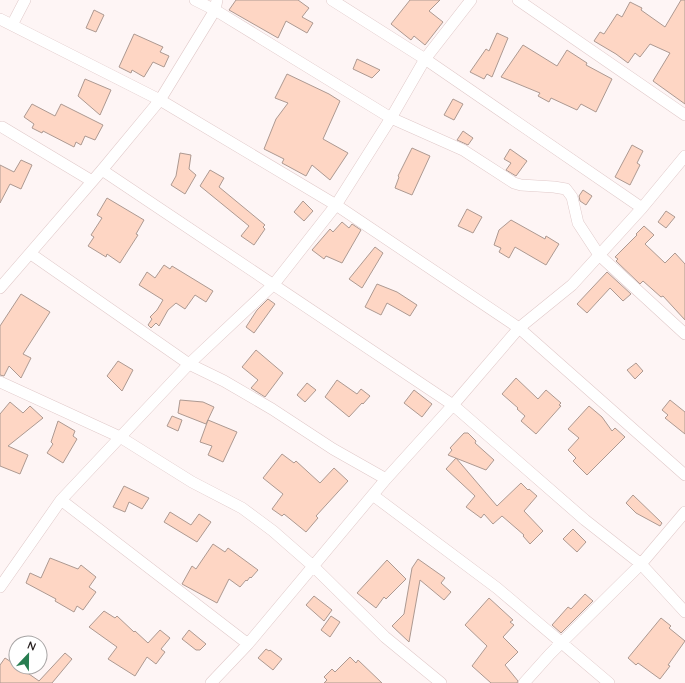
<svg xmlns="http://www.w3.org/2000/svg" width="685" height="683" font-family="Quicksand,sans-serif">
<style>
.building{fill:#fed6c4;stroke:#ad9991}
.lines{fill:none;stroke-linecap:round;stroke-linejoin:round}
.street-casing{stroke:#e0c9c9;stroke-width:12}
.street{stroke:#fff;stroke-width:11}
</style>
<rect width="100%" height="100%" fill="#fef5f5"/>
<path class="building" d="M236,0h62l11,8 -7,9 11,6 -6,10 -21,-12 -8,17 -49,-28z
M410,0h30l-11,11 14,11 -18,23 -11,-9 -3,4 -20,-16z
M681,0h4v104l-32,-23 17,-28 -20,-9 -10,13 -5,-4 -7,10 -12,-9 -22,-13 6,-9 4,2 13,-20 5,3 8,-15 12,6 -1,2 24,17z
M94,10l10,5 -8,17 -10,-4z
M497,33l11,5 -16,39 -5,-3 -3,5 -14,-7 16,-23 3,2z
M134,34l29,13 -3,5 9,4 -5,11 -11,-5 -9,15 -12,-7 -1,3 -12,-6z
M523,45l34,21 10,-16 20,13 -1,2 26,14 -16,33 -15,-8 -4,6 -26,-12 -2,4 -11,-6 2,-3 -39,-16z
M357,59l23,11 -8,8 -19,-9z
M287,74l42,20 11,7 -17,38 25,14 -18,27 -18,-15 -6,11 -24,-13 2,-4 -20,-10 12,-30 12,-16 -13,-5z
M85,79l26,11 -11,25 -22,-19z
M453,99l10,5 -9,16 -10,-5z
M32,104l23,12 6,-12 42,21 -8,15 -10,-4 -4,9 -5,-3 -2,5 -31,-16 -1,2 -10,-5 2,-4 -10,-7z
M463,131l10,7 -5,7 -11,-5z
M632,145l11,6 -6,12 3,2 -10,20 -15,-8z
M412,148l18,8 -18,39 -17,-7 4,-11 -1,-1z
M510,149l17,12 -11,15 -10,-6 5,-7 -7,-4z
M180,153l11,2 -2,14 7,6 -11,19 -14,-9 5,-9z
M21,160l11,5 -11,24 -11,-5 -10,19v-38l14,7z
M210,170l14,8 -5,9 46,38 -2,2 2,2 -11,16 -13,-9 8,-10 -49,-40z
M583,190l9,6 -6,9 -6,-4 -1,-5z
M107,198l37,22 -8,14 2,1 -18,28 -13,-9 -1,3 -18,-11 6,-9 -3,-2 11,-17 -5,-3z
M303,201l10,10 -9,10 -10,-9z
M467,209l15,8 -9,16 -15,-7z
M666,211l9,6 -9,11 -8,-6z
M511,220l34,19 1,-3 13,8 -13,21 -31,-18 -6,11 -10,-6 2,-4 -7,-3 5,-15z
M342,222l7,6 3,-4 9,6 -19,33 -16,-7 -2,3 -12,-9 18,-21 3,3z
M644,226l10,9 -9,9 20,19 10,-10 10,11v56l-22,-24 -2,1 -18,-16 -3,3 -24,-23 2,-2 -3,-2 22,-22 -1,-1z
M375,247l8,6 -21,35 -13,-9z
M164,265l6,4 2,-3 41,25 -7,11 -11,-7 -10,14 -9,-6 -8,7 -9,16 -3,-3 -5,5 -3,-3 4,-6 -2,-2 7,-7 6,-10 -24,-15 8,-13 8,6z
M607,272l24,22 -8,7 -13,-13 -23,25 -10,-9z
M377,284l20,8 20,13 -7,11 -23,-13 -6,12 -16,-8z
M21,294l29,18 -27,42 8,4 -10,20 -12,-12 -5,10 -4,-1v-49z
M268,299l7,5 -21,29 -8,-6 11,-17z
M256,350l27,23 -18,24 -14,-9 7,-8 -16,-13z
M118,361l15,9 -11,21 -15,-15z
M636,363l7,8 -8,8 -8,-9z
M516,378l22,21 8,-9 15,13 -2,2 2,1 -25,28 -15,-13 4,-5 -8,-7 1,-1 -16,-14z
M337,380l20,14 4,-5 9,7 -7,8 -1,-1 -13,14 -24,-20z
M307,383l9,7 -11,12 -8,-7z
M414,390l18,14 -10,13 -18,-14z
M180,400l23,2 11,5 -8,17 -28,-11z
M670,400l15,12v22l-20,-16 3,-3 -6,-5z
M10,402l13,11 7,-7 13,12 -35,28 20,9 -8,19 -20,-8v-52z
M589,406l13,11 10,14 3,-3 10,9 -38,38 -14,-14 3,-3 -8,-8 11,-12 -11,-9z
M172,416l10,4 -4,11 -11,-5z
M208,420l29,12 -14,30 -15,-7 4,-9 -12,-4z
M58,421l17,10 -2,5 4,3 -14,24 -16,-10 6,-9 -2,-2z
M464,433h4l8,8 -1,2 19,17 -8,10 -38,-15 4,-5 -2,-2z
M282,454l12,9 2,-2 24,22 14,-15 14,13 -32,35 2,2 -12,14 -22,-18 -2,2 -10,-7 11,-15 -20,-16z
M456,458l41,48 24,-23 7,7 1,-1 8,7 -13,15 19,20 -13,13 -7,-8 1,-1 -22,-19 -9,8 -9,-10 -3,4 -15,-11 9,-11 -29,-27z
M124,486l25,12 -7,11 -13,-7 -4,10 -12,-5z
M633,495l29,28 -2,3 -24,-13 -10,-10z
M170,512l21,13 8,-11 12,8 -14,20 -33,-20z
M573,529l13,13 -9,10 -14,-13z
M213,544l12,8 3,-4 30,22 -7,8 -1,-1 -3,4 -1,-1 -6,7 -11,-8 -12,24 -35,-19 10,-18 4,3z
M50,558l28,11 3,-4 15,12 -7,10 7,5 -13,18 -6,-4 -3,6 -19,-11 1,-2 -30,-16 4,-10 11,5z
M418,559l27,19 -4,5 10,9 -7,8 -24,-20 -11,62 -17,-16 12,-12 8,-46z
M387,560l19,19 -20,20 -2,-2 -8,11 -19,-15z
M585,594l8,7 -32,32 -9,-8 16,-18 3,2z
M314,596l18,14 -8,11 -18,-16z
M489,598l24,22 -3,2 4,3 -11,12 15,15 -13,13 13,16 -1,2h-26l-19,-17 15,-20 -22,-21z
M104,611l11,7 2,-2 17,16 1,-1 13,12 12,-13 10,8 -9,11 4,3 -9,12 -9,-7 -12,19 -27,-17 9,-12 -28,-20z
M331,616l9,6 -10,15 -9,-7z
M661,618l10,8 -2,2 16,13 -17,24 2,1 -10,13 -22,-16 -2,2 -8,-7z
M189,630l17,14 -6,6h-4l-14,-11z
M266,649l3,2 1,-1 12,9 -9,11 -15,-12z
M65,653l7,6 -20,24h-52v-18l5,-7 11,7v2h3l20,14z
M350,657l6,6 2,-3 24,23h-58l3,-3 -3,-3 8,-8 3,3z"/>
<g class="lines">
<g class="street-casing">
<path id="street" d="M195,0l20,10 176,108 72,32 51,33 7,2 33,2 12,2 6,8 6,26 21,32 86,79
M332,0l93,59 217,149
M518,0l167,115
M0,19l160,81 176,105 183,123 166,147
M12,25l13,-25
M2,127l90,54
M102,170l351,235 132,115 56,44 44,48
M31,254l158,110 35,17 48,28 61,40 53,30
M0,288l102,-118 58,-70 55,-90 2,-10
M0,382l120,55 72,45 50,26 31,23 40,35 72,71 56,46
M374,496l123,92 112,95
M61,500l187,144
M0,587l61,-87 128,-136 85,-80 62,-79 55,-87 34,-59 46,-59
M211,683l37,-39 138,-165 67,-74 66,-77 53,-43 70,-77 43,-52
M524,683l26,-29 91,-90 44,-52"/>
</g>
<use href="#street" class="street"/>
</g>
<g transform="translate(28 655) rotate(22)"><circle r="19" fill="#ffffff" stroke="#a7a4a4"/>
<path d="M0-3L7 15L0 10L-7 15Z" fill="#277d50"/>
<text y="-6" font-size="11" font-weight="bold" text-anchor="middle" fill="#241c1c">N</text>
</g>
</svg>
